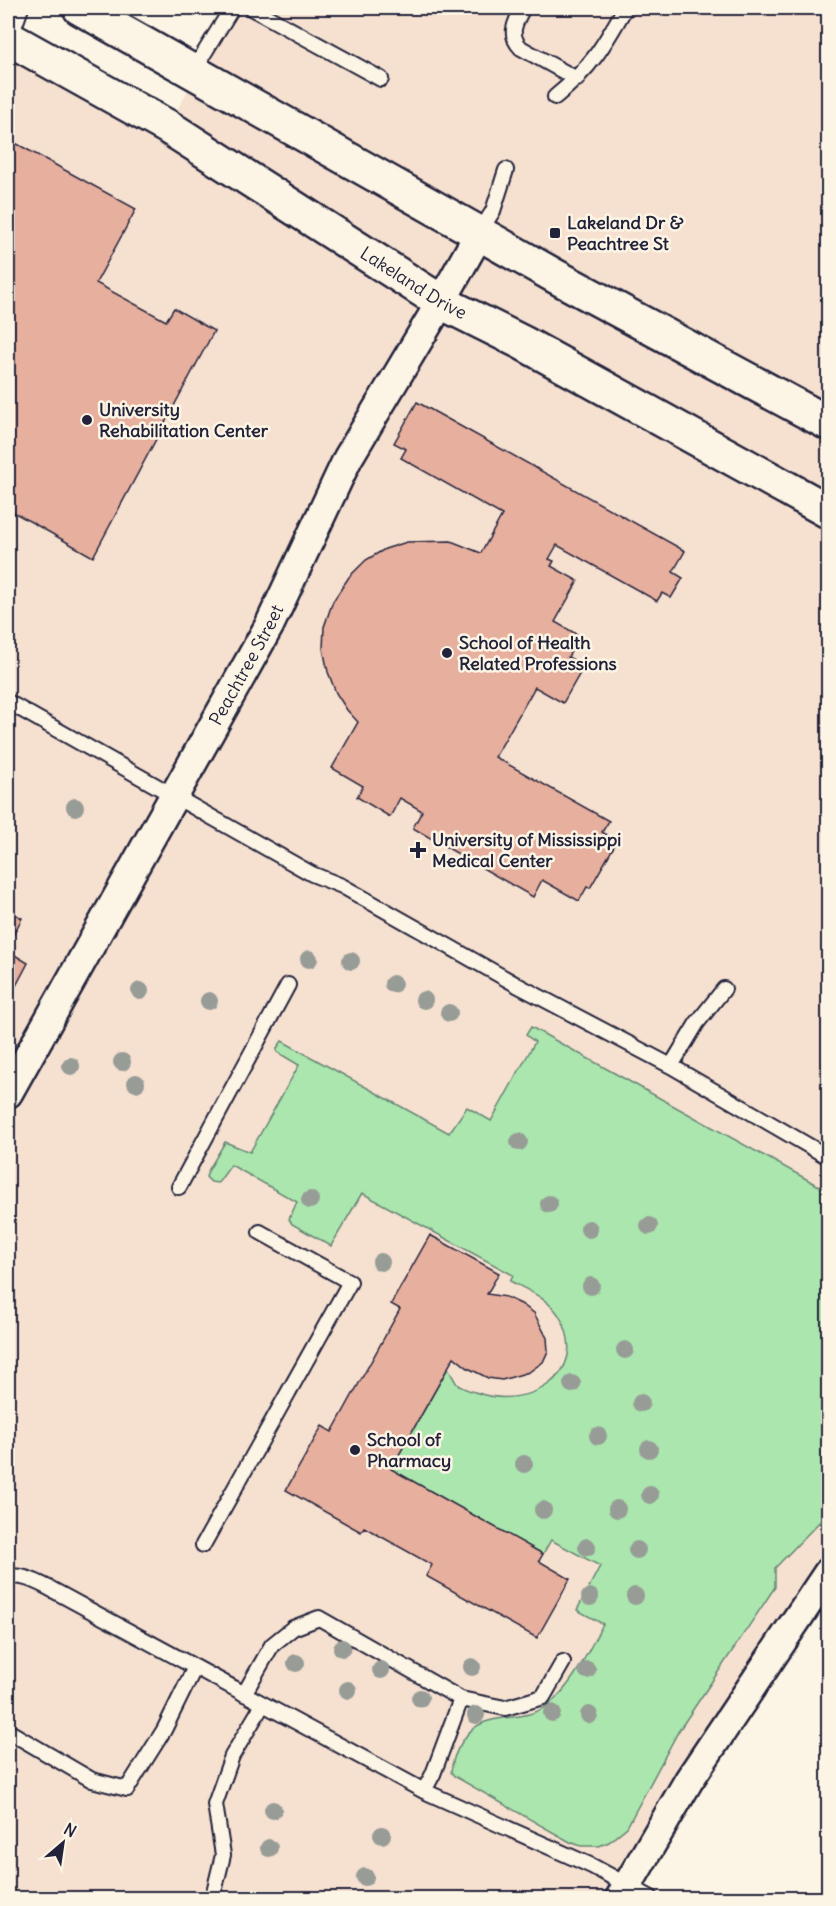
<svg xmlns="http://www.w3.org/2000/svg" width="836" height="1906" font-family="Delius,sans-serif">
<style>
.built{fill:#f6e0d0}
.green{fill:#aae6ad;stroke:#668474;stroke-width:1.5}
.building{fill:#e7af9e;stroke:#22223b;stroke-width:1.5}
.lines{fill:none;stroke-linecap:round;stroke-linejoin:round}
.service-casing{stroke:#22223b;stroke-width:18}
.minor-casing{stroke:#22223b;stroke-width:33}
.primary-casing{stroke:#22223b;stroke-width:38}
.service{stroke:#fcf5e5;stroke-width:14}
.minor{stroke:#fcf5e5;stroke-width:28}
.primary{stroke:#fcf5e5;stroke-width:33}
.tree{fill:#979c97}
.poi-dot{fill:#22223b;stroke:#fcf5e5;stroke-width:2}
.labels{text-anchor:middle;stroke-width:5;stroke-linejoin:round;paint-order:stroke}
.poi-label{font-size:18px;font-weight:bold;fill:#22223b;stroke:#fcf5e5;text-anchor:start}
.street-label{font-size:18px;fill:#22223b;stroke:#fcf5e5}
</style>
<rect width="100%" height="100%" fill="#fcf5e5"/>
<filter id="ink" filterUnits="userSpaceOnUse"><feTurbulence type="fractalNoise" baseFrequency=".0167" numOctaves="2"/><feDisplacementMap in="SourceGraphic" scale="12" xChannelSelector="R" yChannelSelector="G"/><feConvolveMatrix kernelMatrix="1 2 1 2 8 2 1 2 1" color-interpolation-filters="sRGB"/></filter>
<g filter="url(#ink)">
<path class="built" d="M232,8h596v1565l-199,312 22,13h-643v-1860l160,89z"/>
<path class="green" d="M531,1027l297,164v322l-53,55v19l-97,145 -51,95 -18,15 -10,4h-18l-11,-4 -116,-66 -3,-4c1,-11 5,-21 11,-30 21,-36 56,-15 86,-37 25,-19 40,-54 55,-81l-26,-14 23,-44 -49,-26 -8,14 -152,-85 57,-101c3,5 6,12 9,16 5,5 15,7 21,9 49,17 113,-17 83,-74 -9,-19 -34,-29 -51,-38l3,-6 -151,-82 -31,53 -39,-22 -3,-5 8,-17 -66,-37 -13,18 -7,-1 -5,-5 2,-6 17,-29 25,10 49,-87 -22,-13v-4l5,-7 167,92 18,-26 24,14 44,-79 -9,-7z"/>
<path class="building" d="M8,139l128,70 -40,74 70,38 8,-13 40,23 -121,226 -85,-48z
M417,402l268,149 -12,21 10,6 -12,20 -9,-5 -5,8 -100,-56 -8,14 5,2 -3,5 27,15 -23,41 25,14 -12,21 16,9 -21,37 -28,-16 -40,70 114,64 -7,11 15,9 -27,47 -3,-1 -8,14 -37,-21 -9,17 -120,-69 9,-17 -22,-13 -10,19 -33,-20 6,-11 -31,-18 26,-46 -11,-12 -11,-17 -8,-21 -5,-23 1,-22 9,-26 16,-24 17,-17 19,-11 22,-7 44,-1 30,12 21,-38 -101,-57 5,-9 -12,-6z
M8,910l14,8 -14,27z
M8,951l20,12 -20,38z
M430,1235l69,38 -12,21 19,3 15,7 13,9 13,25 1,13 -5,11 -14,10 -27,8 -14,-2 -20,-10 -14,-11 -63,112 152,85 -4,7 31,18 -33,59 -111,-62 6,-11 -68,-38 -3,5 -75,-42 36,-64 10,6 68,-123 -9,-5z"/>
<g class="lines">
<g class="service-casing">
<path id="service" d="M251,8l130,71
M523,8c-8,14 -15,27 -2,40l56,31
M10,39l11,-31
M193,71l39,-63
M555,97c36,-29 48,-50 70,-89
M479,233l14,-22 13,-41
M8,702l304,172 30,12 175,99 154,81 157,91
M671,1066l26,-43 27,-34
M179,1187l109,-202
M203,1545l147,-263 -90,-50
M8,1577c14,-3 29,5 41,11l375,203 168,75 59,32
M244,1694l28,-49 21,-17 26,-10 142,81 44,9 38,-11 20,-35
M8,1731l84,49 35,9 37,-59 31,-63
M424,1791l9,-17 28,-75
M213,1896l10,-41 -8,-51 17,-48 31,-52"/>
</g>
<g class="minor-casing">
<g id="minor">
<path id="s1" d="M8,1093l261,-467 79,-168 93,-156 38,-68"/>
<path d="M620,1898l69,-118 139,-207"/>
</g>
</g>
<g class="primary-casing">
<g id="primary">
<path d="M80,8l475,268 273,147"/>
<path id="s2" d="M8,38l160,89 273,175 82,41 305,168"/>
</g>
</g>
<use href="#service" class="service"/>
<use href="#minor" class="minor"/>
<use href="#primary" class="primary"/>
</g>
<g class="tree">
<circle cx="75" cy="807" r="9"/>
<circle cx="309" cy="959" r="9"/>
<circle cx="351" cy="961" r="9"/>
<circle cx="393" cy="984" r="9"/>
<circle cx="140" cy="991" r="9"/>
<circle cx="424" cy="1000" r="9"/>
<circle cx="209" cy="1001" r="9"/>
<circle cx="449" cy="1013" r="9"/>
<circle cx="122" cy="1062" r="9"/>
<circle cx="71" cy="1066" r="9"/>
<circle cx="136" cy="1083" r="9"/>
<circle cx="519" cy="1142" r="9"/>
<circle cx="310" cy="1200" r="9"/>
<circle cx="549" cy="1204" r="9"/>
<circle cx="649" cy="1226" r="9"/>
<circle cx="589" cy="1229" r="9"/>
<circle cx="381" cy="1262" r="9"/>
<circle cx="591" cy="1286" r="9"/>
<circle cx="625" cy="1350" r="9"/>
<circle cx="572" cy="1384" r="9"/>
<circle cx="641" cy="1403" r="9"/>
<circle cx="598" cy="1436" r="9"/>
<circle cx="649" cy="1449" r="9"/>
<circle cx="524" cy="1464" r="9"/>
<circle cx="650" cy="1495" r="9"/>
<circle cx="617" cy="1509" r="9"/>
<circle cx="543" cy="1510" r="9"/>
<circle cx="587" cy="1547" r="9"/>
<circle cx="637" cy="1550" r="9"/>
<circle cx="635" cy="1596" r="9"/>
<circle cx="590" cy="1597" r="9"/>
<circle cx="342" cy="1648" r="9"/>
<circle cx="296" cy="1663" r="9"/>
<circle cx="472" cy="1667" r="9"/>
<circle cx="381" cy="1670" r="9"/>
<circle cx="587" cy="1670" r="9"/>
<circle cx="348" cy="1690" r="9"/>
<circle cx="420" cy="1698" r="9"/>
<circle cx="552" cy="1713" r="9"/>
<circle cx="476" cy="1715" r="9"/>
<circle cx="589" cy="1715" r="9"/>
<circle cx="273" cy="1810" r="9"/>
<circle cx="382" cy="1835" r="9"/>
<circle cx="269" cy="1848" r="9"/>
<circle cx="365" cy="1877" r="9"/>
</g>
</g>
<g class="poi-dot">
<rect x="549" y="227" width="12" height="12" rx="3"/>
<circle cx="87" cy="420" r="6"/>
<circle cx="447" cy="653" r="6"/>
<path d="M415 841h6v6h6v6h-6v6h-6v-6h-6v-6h6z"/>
<circle cx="355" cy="1450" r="6"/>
</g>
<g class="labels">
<g class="poi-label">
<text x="567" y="229">Lakeland Dr &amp;<tspan x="567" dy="21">Peachtree St</tspan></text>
<text x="99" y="416">University<tspan x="99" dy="21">Rehabilitation Center</tspan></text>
<text x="459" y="649">School of Health<tspan x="459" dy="21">Related Professions</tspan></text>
<text x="432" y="846">University of Mississippi<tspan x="432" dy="21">Medical Center</tspan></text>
<text x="367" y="1446">School of<tspan x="367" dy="21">Pharmacy</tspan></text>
</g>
<g class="street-label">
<text dy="6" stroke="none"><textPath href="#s2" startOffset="474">Lakeland Drive</textPath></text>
<text dy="6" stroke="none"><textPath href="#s1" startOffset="490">Peachtree Street</textPath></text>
</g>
</g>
<rect width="836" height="1906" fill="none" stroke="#fcf5e5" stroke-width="30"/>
<rect x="15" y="15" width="806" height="1876" fill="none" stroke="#22223b" stroke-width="2" filter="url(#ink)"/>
<g transform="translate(63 1843) rotate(29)" stroke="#fcf5e5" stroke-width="4.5" paint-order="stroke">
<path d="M0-4.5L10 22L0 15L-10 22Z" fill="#22223b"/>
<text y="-9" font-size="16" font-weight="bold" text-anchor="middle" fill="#22223b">N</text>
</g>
</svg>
